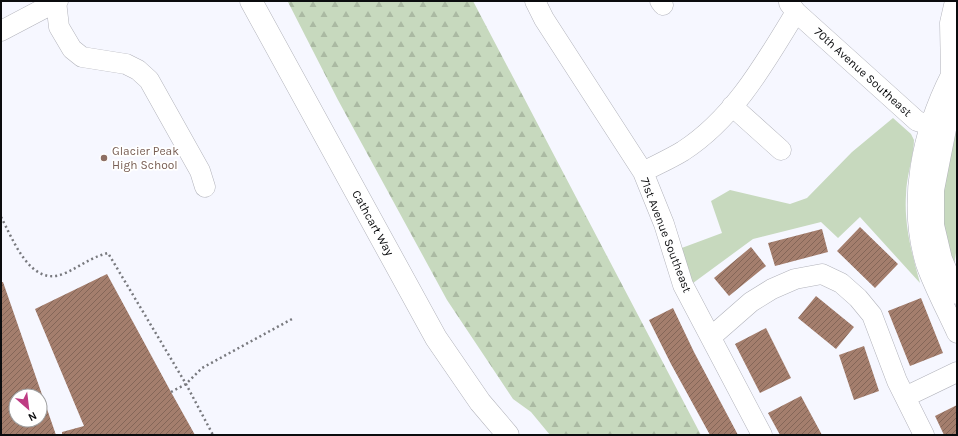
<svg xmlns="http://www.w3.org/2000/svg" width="958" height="436" font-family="Karla,sans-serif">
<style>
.green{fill:#c7d9be}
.forest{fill:url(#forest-firs)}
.building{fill:url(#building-hatch);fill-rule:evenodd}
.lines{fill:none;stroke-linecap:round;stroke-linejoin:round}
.minor-casing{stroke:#b2b3bb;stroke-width:21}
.major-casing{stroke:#b2b3bb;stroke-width:23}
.path{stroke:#78797e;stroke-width:2.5;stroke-dasharray:2 3;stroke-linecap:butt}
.minor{stroke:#fff;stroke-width:20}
.major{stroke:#fff;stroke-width:22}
.education-dot{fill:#8d6e63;stroke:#fff;stroke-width:1.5}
.labels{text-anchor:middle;stroke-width:3.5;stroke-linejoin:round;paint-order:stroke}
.street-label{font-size:12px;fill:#0b0c0e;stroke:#fff}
.education-label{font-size:12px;fill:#785e54;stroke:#fff;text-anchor:start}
</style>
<defs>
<pattern id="forest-firs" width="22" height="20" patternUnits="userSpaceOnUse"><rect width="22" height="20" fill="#c7d9be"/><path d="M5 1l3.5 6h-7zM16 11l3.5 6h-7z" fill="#aab9a2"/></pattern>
<pattern id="building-hatch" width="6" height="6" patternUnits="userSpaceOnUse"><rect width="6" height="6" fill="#a47e6d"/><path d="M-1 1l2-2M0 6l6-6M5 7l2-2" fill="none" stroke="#846658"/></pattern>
</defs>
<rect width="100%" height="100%" fill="#f6f7ff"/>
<path class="green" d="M957,114v132l-4,27 -14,-55z
M893,118l18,16 3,6c0,15 -8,37 -8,55 -2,30 6,59 14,88l-60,-66 -22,21 -17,-16 -68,17 -64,47 -10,-37 43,-16 -11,-32 19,-11 60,14 17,-6 45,-46z"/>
<path class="forest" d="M290,1h183l228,434h-151l-19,-23 -18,-13 -66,-99 -109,-200 -50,-98z"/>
<path class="building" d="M860,227l38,37 -23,24 -38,-37z
M822,229l6,23 -53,14 -7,-23z
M751,247l15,19 -37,30 -15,-18z
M107,274l64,118 24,43h-133v-3l22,-6 -49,-117z
M1,282h2l53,153h-55zM16,396h24v24h-24z
M816,296l38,31 -18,22 -38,-31z
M921,298l22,55 -33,13 -22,-55z
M673,308l21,44 44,83h-28l-39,-71 -22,-44z
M766,328l25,50 -31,15 -25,-49z
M864,346l15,45 -25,9 -15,-45z
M801,396l21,39h-42l-12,-22z
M957,405v30h-13l-9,-19z"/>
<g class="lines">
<g class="minor-casing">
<path id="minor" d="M56,1l3,26 13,22 10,8 44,7 12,6 11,10 51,91 5,16
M535,1l9,18 99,153 21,52 19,61 79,150
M660,1l3,4
M955,1l-5,22 1,52 5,22 -10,32 -12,61v35l8,34 15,35
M789,3l7,9 121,109 26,8
M1,31l57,-30
M951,75c-29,57 -44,127 -25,189 8,23 21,47 31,69
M732,106l49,44
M643,172c13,-7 27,-13 40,-21 51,-33 82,-88 113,-139
M711,337l40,-35 21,-13 23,-10 27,-5 19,9 17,15 14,17 25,66 27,54
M905,397l52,-25"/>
</g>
<g class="major-casing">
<path id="major" d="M251,1l185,337 44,64 28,33"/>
</g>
<path class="path" d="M1,217c12,22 29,70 62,57 17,-7 26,-16 45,-21l78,131 27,51
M171,392l15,-8 16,-16 90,-49"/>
<use href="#minor" class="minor"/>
<use href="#major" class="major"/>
</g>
<circle class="education-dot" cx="104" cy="158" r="4"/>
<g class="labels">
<g class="street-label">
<text transform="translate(863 72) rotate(42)" y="4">70th Avenue Southeast</text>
<text transform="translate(373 223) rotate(61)" y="4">Cathcart Way</text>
<text transform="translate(666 235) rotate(69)" y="4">71st Avenue Southeast</text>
</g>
<g class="education-label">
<text x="112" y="155">Glacier Peak<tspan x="112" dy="14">High School</tspan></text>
</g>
</g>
<rect width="958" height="436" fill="none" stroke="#0b0c0e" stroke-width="4"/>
<g transform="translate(28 408) rotate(152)"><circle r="19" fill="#ffffff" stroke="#9d9e9f"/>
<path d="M0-3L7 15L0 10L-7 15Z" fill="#be3b83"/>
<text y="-6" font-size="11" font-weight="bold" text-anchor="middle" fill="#0b0c0e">N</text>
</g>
</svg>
